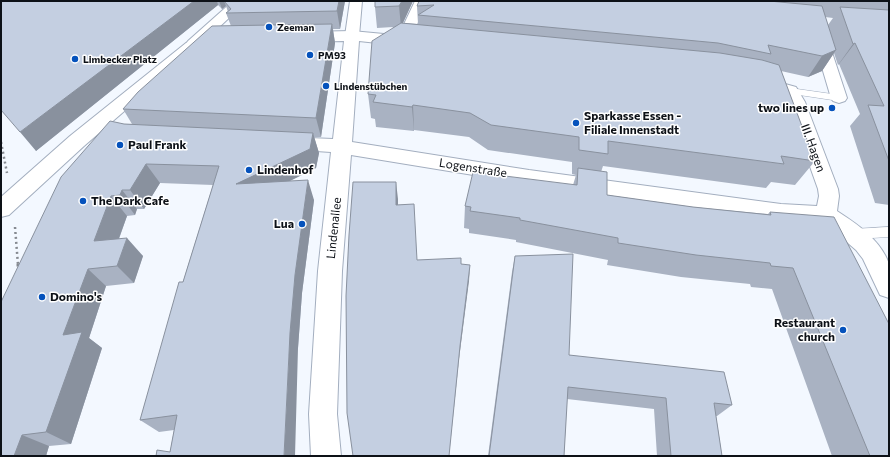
<svg xmlns="http://www.w3.org/2000/svg" width="890" height="457" font-family="Commissioner,sans-serif">
<style>
.lines{fill:none;stroke-linecap:round;stroke-linejoin:round}
.service-casing{stroke:#a3aebf;stroke-width:1}
.pedestrian-casing{stroke:#a3aebf;stroke-width:2}
.minor-casing{stroke:#a3aebf;stroke-width:2}
.path-far1{stroke:#868a91;stroke-width:2.5;stroke-dasharray:2 3;stroke-linecap:butt}
.path{stroke:#868a91;stroke-width:3;stroke-dasharray:2.5 3.5;stroke-linecap:butt}
.service{fill:#fff;fill-rule:evenodd}
.pedestrian{fill:#fff;fill-rule:evenodd}
.minor{fill:#fff;fill-rule:evenodd}
.wall{fill:#a9b2c2;fill-rule:evenodd}
.shaded-wall{fill:#89919e}
.building{fill:#c4cfe1;stroke:#89919e}
.poi-dot{fill:#0552bc;stroke:#fff;stroke-width:1.5}
.labels{text-anchor:middle;stroke-width:3;stroke-linejoin:round;paint-order:stroke}
.far-poi-label{font-size:10px;font-weight:bold;fill:#0d1117;stroke:#fff;text-anchor:start}
.poi-label{font-size:12px;font-weight:bold;fill:#0d1117;stroke:#fff;text-anchor:start}
.street-label{font-size:12px;fill:#0d1117;stroke:#fff}
</style>
<rect width="100%" height="100%" fill="#f3f8ff"/>
<g class="lines">
<g class="service-casing">
<path id="service" d="M790,88l49,7 5,3 -5,3 -53,-8 -1,-2 1,-2z
M889,227v10l-35,2 -5,-1 -2,-4 2,-4 5,-1z"/>
</g>
<g class="pedestrian-casing">
<path id="pedestrian" d="M233,1h14l-49,46 -5,1 -5,-1 -2,-3 2,-3z
M350,1h12l-3,35 -2,3 -5,1 -5,-1 -2,-3z
M415,1h12l-17,40 -2,3 -5,1 -5,-1 -2,-3z
M820,33l5,1 2,3 20,61 -2,3 -6,2 -6,-2 -2,-3 -18,-61 2,-3z"/>
</g>
<g class="minor-casing">
<path id="minor" d="M352,31l53,5 5,2 3,3 -3,3 -5,2 -46,-5 -7,101 177,28 252,34 36,2 2,-10 -1,-7 -31,-87 -4,-7 -29,-9 -2,-4 2,-4 6,-1 36,10 9,15 33,87 1,7 -2,15c20,13 44,29 52,53 1,10 0,24 0,34l-9,-3 -17,-36 -7,-9 -22,-19 -12,-8 -41,-3 -252,-36 -178,-29 -9,116 -5,143 4,42h-30l-2,-42 9,-143 13,-119 -45,-3 -7,-1 -2,-5 2,-5 7,-1 47,2 11,-98 -41,1 -5,-2 -3,-3 3,-3 5,-2z
M191,41l5,2 3,3 -3,3 -112,97 -75,69 -8,2v-20l69,-61 116,-93z"/>
</g>
<path class="path-far1" d="M1,142l6,31
M15,227l3,38"/>
<path class="path" d="M18,264v6"/>
<use href="#service" class="service"/>
<use href="#pedestrian" class="pedestrian"/>
<use href="#minor" class="minor"/>
</g>
<path class="wall" d="M1,1h344l-5,28h-7l2,14 -14,94h-7l5,16 -3,15 -26,13 24,19 -12,93 -4,55 -128,104 4,-22 -15,2 -19,-12 73,-235 -53,-2 -16,26h-7l-2,6 -8,1 -8,23 24,17 -9,27 -28,3 -17,52 13,10 -31,96 -22,2 -3,10h-45l123,-332h8l-9,-15 108,-83 -5,-13 2,-1 -2,-6 -4,3 -4,-4 -182,146z
M375,1h38l-10,22 15,1 -1,-18 2,-5h470v204l-14,-2 -25,-77 10,-12 -21,-50 -1,1 -4,-12 -12,18 -14,6 -27,-6 34,90 -20,24 -24,-3 -5,6 -163,-22 -2,6 6,23 86,12 75,7 2,-2 119,244h-57l-60,-167 -21,-2 -1,-3 -69,-7 -74,-12 1,-5 -92,-18v-2l-47,-7v-4l-5,-1 1,-22 108,-21 3,-10 -4,-1v-12l-84,-12 -19,-13 -55,-7v1l-38,-4 -1,-8 -4,-1 -3,-24 25,-67 -16,1 -2,-21zM825,17l8,1 -5,7z
M515,256l54,99 163,50 -15,11h-1l6,40h-65l-3,-47 -87,-10 -3,57h-76l24,-184z"/>
<path class="shaded-wall" d="M194,1h23l1,4 -182,146 -16,-19z
M219,1h5l2,5 -4,3z
M339,1h6l-5,28 -3,-18z
M402,1h11l-12,26 -2,-21z
M332,24l3,19 -14,94 -5,-19z
M855,43l-16,21 -1,1 15,-21z
M836,50l-14,21 -14,6 14,-21z
M413,105l1,25v1l-2,-24z
M313,133l6,20 -3,15 -71,35 -9,-19z
M146,164l14,19 -16,26 -14,-19z
M308,180l6,20 -12,93 -4,55 -3,108h-11l6,-123 5,-58z
M396,182l2,17v22l-2,-16z
M122,190l15,19 -2,6 -15,-20z
M111,196l16,20 -16,44 -17,-19z
M127,238l16,18 -9,27 -17,-17z
M470,265l-1,16 -10,78 -10,97 11,-110z
M88,269l18,17 -17,52 13,10 -31,96 -25,-12 17,-97z
M22,435l27,11 -3,10h-32z"/>
<path class="building" d="M1,1h193l-174,131 -19,-22z
M224,1h115l-2,10 -111,2 5,-4z
M375,1h27l-3,5 -24,1z
M419,1h350l53,5 14,44 -14,6 -54,-11 3,9 -53,-11 -300,-28 16,-10 -17,1z
M840,7l49,3v151l-21,-56 16,1 -29,-63 -2,1z
M401,23l319,30 42,7 17,5 36,96 -34,-5 3,8 -176,-23v13l-29,-4v-13l-88,-12 -21,-12 -57,-8 -1,2 -39,-5 3,-7 -8,-1 4,-53z
M332,24l-16,94 -193,-9 15,-17 74,-66z
M110,121l14,3 189,9 -3,16 -74,35 72,-4 -13,95 -5,58 -6,123h-128l1,-6 13,2 7,-37 -37,5 39,-138h4l36,-116 -73,-2 -16,26h-8l-2,5 -9,1 -17,45 33,-3 -10,28 -29,3 -25,66 19,-3 -36,100 -24,3 -8,21h-13v-154l60,-125z
M578,168l29,4v23l86,12 78,8 -1,-3 64,5 55,107v132h-19l-77,-188 -22,-2 -1,-3 -74,-8 -78,-12v-5l-98,-18v-2l-50,-7 1,-4 -6,-1 8,-34 104,13z
M353,182h43v23l18,-1 3,56 44,-2v6l9,1 -10,81 -11,110h-96l-6,-43 -1,-117 3,-61z
M573,254l-4,101 155,17 8,33 -18,-2 8,53h-51l-5,-58 -98,-11 -4,69h-75l26,-200z"/>
<g class="poi-dot">
<circle cx="269" cy="27" r="4"/>
<circle cx="310" cy="55" r="4"/>
<circle cx="75" cy="59" r="4"/>
<circle cx="326" cy="86" r="4"/>
<circle cx="832" cy="108" r="4"/>
<circle cx="576" cy="123" r="4"/>
<circle cx="120" cy="145" r="4"/>
<circle cx="249" cy="170" r="4"/>
<circle cx="83" cy="201" r="4"/>
<circle cx="302" cy="224" r="4"/>
<circle cx="42" cy="297" r="4"/>
<circle cx="843" cy="330" r="4"/>
</g>
<g class="labels">
<g class="far-poi-label">
<text x="277" y="31">Zeeman</text>
<text x="318" y="59">PM93</text>
<text x="83" y="63">Limbecker Platz</text>
<text x="334" y="90">Lindenstübchen</text>
</g>
<g class="poi-label">
<text x="824" y="112" text-anchor="end">two lines up</text>
<text x="584" y="120">Sparkasse Essen -<tspan x="584" dy="14">Filiale Innenstadt</tspan></text>
<text x="128" y="149">Paul Frank</text>
<text x="257" y="174">Lindenhof</text>
<text x="91" y="205">The Dark Cafe</text>
<text x="294" y="228" text-anchor="end">Lua</text>
<text x="50" y="301">Domino's</text>
<text x="835" y="327" text-anchor="end">Restaurant<tspan x="835" dy="14">church</tspan></text>
</g>
<g class="street-label">
<text transform="translate(813 148) rotate(70)" y="4">III. Hagen</text>
<text transform="translate(473 168) rotate(9)" y="4">Logenstraße</text>
<text transform="translate(334 228) rotate(-84)" y="4">Lindenallee</text>
</g>
</g>
<rect width="890" height="457" fill="none" stroke="#0d1117" stroke-width="4"/>
</svg>
